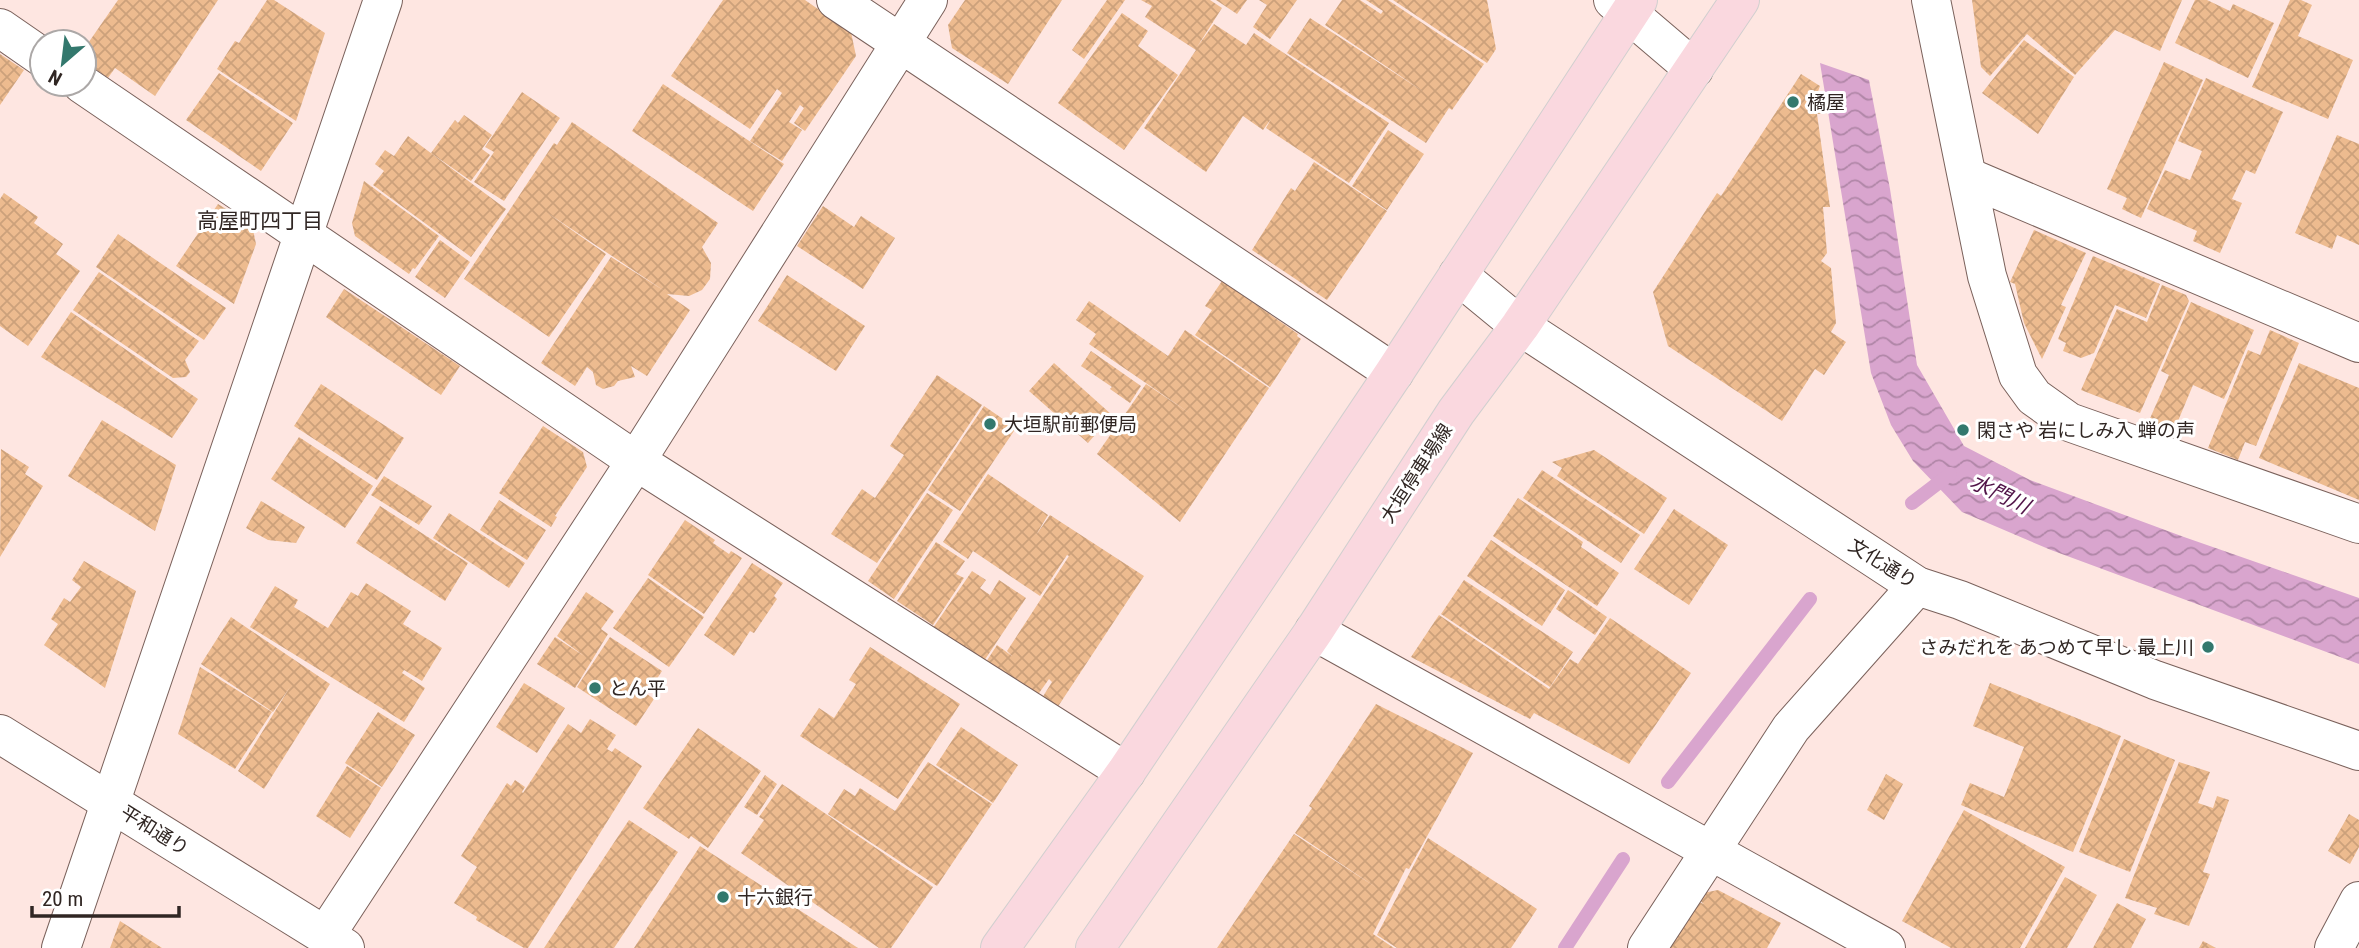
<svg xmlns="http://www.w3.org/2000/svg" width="2359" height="948" font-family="'Roboto Condensed','Noto Sans JP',sans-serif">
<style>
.water{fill:url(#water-waves)}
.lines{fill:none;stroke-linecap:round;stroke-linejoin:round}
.stream{stroke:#d9a5ce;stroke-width:14}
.building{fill:url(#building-cross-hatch)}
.street-casing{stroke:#7a615b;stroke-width:40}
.secondary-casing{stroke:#7a615b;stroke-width:40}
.primary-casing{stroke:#d1cfcf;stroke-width:40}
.street{stroke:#fff;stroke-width:38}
.secondary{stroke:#fff;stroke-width:38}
.primary{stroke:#fad8df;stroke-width:38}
.poi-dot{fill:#33786d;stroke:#fff;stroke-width:2.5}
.labels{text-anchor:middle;stroke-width:6;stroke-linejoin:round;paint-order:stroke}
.poi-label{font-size:19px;fill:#302623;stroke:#fff;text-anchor:start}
.street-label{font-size:19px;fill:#302623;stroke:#fff}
.neighbourhood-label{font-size:21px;fill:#302623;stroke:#fff}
.water-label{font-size:21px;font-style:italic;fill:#511448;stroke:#fff}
</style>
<defs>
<pattern id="water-waves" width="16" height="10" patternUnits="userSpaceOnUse" patternTransform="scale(1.75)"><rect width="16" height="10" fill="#d9a5ce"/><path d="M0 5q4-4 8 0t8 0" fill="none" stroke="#b086a7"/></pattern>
<pattern id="building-cross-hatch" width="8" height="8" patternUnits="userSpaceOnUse" patternTransform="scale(1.75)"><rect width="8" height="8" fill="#edbb8f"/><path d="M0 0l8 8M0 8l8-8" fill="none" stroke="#cca17b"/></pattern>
</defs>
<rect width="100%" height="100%" fill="#fee6e1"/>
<path class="water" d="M1820,63l49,17 21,109 27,176 47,81 66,34 154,57 175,61v66l-308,-114 -89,-38 -49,-51 -22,-36 -20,-52z"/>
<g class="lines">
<path class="stream" d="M1912,503l38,-29
M1668,782l142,-183
M1565,948l58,-89"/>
</g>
<path class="building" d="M118,0h100l-63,96 -40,-28 -7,10 -24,-17v-12z
M267,0h7l51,33 -29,88 -79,-52 18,-28 4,2z
M723,0h82l46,32 5,24 -51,75 -11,-8 10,-15 -4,-3 -11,17 13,8 -20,31 -32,-20 32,-48 -5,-4 -27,40 -79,-53z
M965,0h97l-54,84 -56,-36 -4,-23z
M1107,0h18l-41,59 -12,-9z
M1141,0h69l12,8 -25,39 17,-23 32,21 8,-12 135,90 -40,60 -83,-55 5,-9 -8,11 -20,-14 -37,56 -62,-44 52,-78 -51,-33 7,-11z
M1216,0h31l-10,14z
M1259,0h38l-27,39 -17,-12 14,-22z
M1342,0h18l21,14 2,-3 -17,-11h22l96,64 -32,46 -3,-2 -23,35 -139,-90 23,-35 114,74 -99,-67z
M1393,0h94l9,49 -9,14z
M1972,0h210l-22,51 -45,-21 -40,45 -48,-41 -37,42 -9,-9z
M2195,0h12l23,11 3,-7 41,19 -26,55 -73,-35z
M2290,0h11l11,5 -14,31 55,24 -25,59 -76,-32z
M1122,13l26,18 -10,15 40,29 -54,75 -66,-47z
M2024,40l50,37 -36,57 -56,-41z
M0,54l24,16 -24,35z
M2164,62l39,18 -62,138 -19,-9 5,-11 -20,-9z
M219,73l74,50 -32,48 -75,-51z
M1801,74l19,12 -5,14 9,1 3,6 -4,7h-6l13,93h-7l4,46 -6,8 10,7 5,55 -5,9 15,10 -22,33 -9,-6 -33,52 -114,-75 -15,-54 64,-99 4,3z
M2206,78l77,34 -28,62 -9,-4 -14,29 10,4 -22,50 -27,-12 4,-10 -50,-22 18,-39 25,10 12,-29 -24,-10z
M663,84l121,80 -31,47 -121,-80z
M522,92l38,26 -56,83 -30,-19 20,-30 -9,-5z
M464,115l28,20 -10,14 8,6 -19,26 -40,-28 24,-33 3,3z
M572,122l146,101 -16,24 9,16 -1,16 -8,11 -13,6 -22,-2 23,16 -43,66 -16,-10 4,11 -17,4 -4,5 -11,3 -7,-4 -3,-13 -6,-5 -12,19 -34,-23 70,-106 55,35 -120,-80 60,42 -57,83 -85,-58 90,-136 3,2z
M1388,130l36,24 -37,56 -35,-24z
M2337,135l22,9v101l-22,-10 -5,14 -37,-16z
M408,136l98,73 -35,48 -98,-72 11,-14 -9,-7 10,-14 9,6z
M1314,162l73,49 -60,89 -75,-50 39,-62 4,3z
M364,181l75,55 -24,33 -2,-1 -4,6 -54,-38 -3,-13z
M4,193l34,24 -4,6 29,21 -7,10 24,17 -52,75 -28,-20v-127z
M218,204l34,21 4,19 -22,60 -58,-38z
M823,206l31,21 7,-11 34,22 -32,51 -66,-43z
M2034,230l52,23 -25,52 5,2 -24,52 -18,-36 -9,-39 -5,-2z
M118,234l108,74 -22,32 -108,-73z
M440,240l30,22 -25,36 -30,-21z
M2093,256l67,28 -14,34 -31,-13 -21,48 -13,5 -18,-7 3,-8 -8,-4z
M99,272l100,69 -14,19 5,12 -4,5 -13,1 -100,-68z
M787,275l78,51 -29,45 -78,-50z
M1222,281l76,53 -1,2 4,3 -31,48 -75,-52 17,-25 -7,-4z
M2162,285l24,10 3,6 -49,112 -59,-23 36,-81 30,13z
M344,289l116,77 -19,29 -115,-78z
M1089,301l79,55 17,-26 84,58 -89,134 -83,-68 49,-70 45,30 -102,-70 7,-10 -20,-14z
M2191,302l63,28 -30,69 -31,-14 -20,48 -25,-10 21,-48 -8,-4z
M71,312l127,87 -26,39 -131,-81z
M2270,330l29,13 -43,103 -11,-4 -7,18 -30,-12 40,-98 12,5z
M1091,351l50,35 -11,17 -20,-14 2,-2 -31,-21z
M1054,363l58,52 -24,28 -59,-52z
M2299,363l60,25v112l-100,-42z
M937,375l45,30 -105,158 -46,-29 31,-45 13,9 29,-43 -14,-9z
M321,384l83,54 -27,42 -83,-54z
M984,406l32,22 -56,83 -32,-21z
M102,420l74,45 -21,66 -87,-55z
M543,426l40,26 4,15 -32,49 2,1 -6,10 -52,-34z
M299,437l74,49 -28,42 -74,-49z
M1,449l28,18 -4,7 18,12 -43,71z
M1594,450l73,48 -23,36 -87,-58 5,-8 -10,-6z
M1542,470l98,65 -19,28 -98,-65z
M988,474l60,41 -12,20 14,-20 94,61 -87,132 -15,-10 10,-16 -3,-3 -12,17 -51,-34 11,-17 15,11 -5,-5 62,-95 -2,-1 -27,41 -67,-45 -5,8 -25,-17z
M384,476l48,30 -13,19 -48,-30z
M927,493l26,17 -59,89 -26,-18z
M1518,498l65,44 -2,5 38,26 -22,33 -104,-70z
M499,500l47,30 -19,30 -47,-30z
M261,501l44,26 -9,16 -28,-3 -22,-12z
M380,506l88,57 -23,38 -89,-58z
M1674,509l54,36 -39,60 -55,-36z
M449,513l76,50 -16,25 -76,-50z
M685,520l30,20 -2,3 16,11 2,-3 11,7 -38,56 -56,-39z
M1491,540l74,50 -23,36 -75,-50z
M936,542l29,19 -9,13 8,4 -31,47 -36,-24z
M84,561l52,30 -31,97 -61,-43 14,-21 -7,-5 13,-21 6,4 11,-15 -9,-7z
M752,563l31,20 -9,13 3,3 -23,34 -4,-2 -16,25 -30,-21z
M972,571l14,9 -6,8 10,7 9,-15 27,18 -42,63 -51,-33z
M648,578l56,39 -35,50 -56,-39z
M1464,580l109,72 -23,35 -109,-73z
M366,583l45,28 -8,13 39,24 -20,33 -18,-11 -2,3 23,15 -21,34 -154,-95 25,-41 23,14 -4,7 34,21 23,-36 7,4z
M1568,590l39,27 -12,18 -39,-26z
M586,592l28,19 -13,18 7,5 -33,54 -38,-24 18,-27 29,19 -27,-20z
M1439,615l110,74 21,-30 8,5 32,-46 81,55 -62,91 -95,-51 -4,6 -119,-62z
M231,617l99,67 -66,105 -26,-18 52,-84 -17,25 -72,-48z
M610,637l52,34 -15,23 7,5 -18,27 -59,-39z
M870,647l90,57 -62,95 -98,-63 19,-28 15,10 22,-34 -7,-4z
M200,667l72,45 -37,57 -57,-35z
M524,683l41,25 -28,45 -41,-26z
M1990,683l131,53 -48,116 -112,-47 9,-22 34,14 20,-50 -51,-21z
M1376,704l97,49 -64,116 -3,-1 -33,66 21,14h-177l77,-114 83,54 -82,-55 17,-25 -3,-2z
M378,712l37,23 -33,52 -37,-24z
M590,719l26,16 -9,14 5,3 3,-4 27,18 -114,182h-4l-48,-28 1,-3 -23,-14 23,-36 -16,-11 46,-73 4,3 4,-6 10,7 -3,5 1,1 45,-69 13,9z
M961,727l57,38 -25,38 -57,-38z
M698,728l63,43 -53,77 -17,-12 -2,3 -46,-31z
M2124,739l51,21 -45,112 -51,-20z
M928,762l64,42 -55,82 -109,-72 16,-25 11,7 5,-8 35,23z
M2179,762l31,10 -12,31 15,5 4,-12 12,4 -26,72 7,2 -21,52 -35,-12 3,-6 -32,-10z
M347,766l34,22 -31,50 -34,-22z
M1886,774l17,10 -19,36 -17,-10z
M765,775l12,9 -20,31 -13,-8z
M782,784l151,103 -42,61h-12l-138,-95 23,-33 -5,-3z
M1964,810l101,57 -45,81h-69l-49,-27z
M2349,814l10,6v27l-9,17 -22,-13z
M629,820l49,32 -64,96h-70z
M1428,838l109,71 -26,39h-114l-20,-13z
M700,846l158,102h-224z
M2065,877l32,18 -30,53h-42z
M1718,890l63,33 -14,25h-101l30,-47 8,3 -5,-4 4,-7z
M2117,903l29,16 -15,29h-38z
M120,921l42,27h-52z
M2203,941l13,7h-17z"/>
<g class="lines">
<g class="street-casing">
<path id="street" d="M836,0l558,373
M1931,0l56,276 31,99 16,22 35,25 290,102
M0,28l42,29
M82,84l554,377 490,311
M1968,177l391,166
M1314,631l572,317
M325,936l311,-475 292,-461
M61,948l322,-948
M1647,948l144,-220 126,-142
M2334,948l25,-47"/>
</g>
<g class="secondary-casing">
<path id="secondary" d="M1613,0l81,69
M1458,275l62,51 397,260 43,14 195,80 204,71
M0,734l345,214"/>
</g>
<g class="primary-casing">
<path id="primary" d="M1000,948l126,-176 268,-399 244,-373
M1095,948l219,-317 142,-219 64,-86 220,-326"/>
</g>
<use href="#street" class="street"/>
<use href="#secondary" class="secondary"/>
<use href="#primary" class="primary"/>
</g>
<g class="poi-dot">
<circle cx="1793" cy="102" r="7"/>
<circle cx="990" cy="424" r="7"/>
<circle cx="1963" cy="430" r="7"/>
<circle cx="2208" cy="647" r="7"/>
<circle cx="595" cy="688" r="7"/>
<circle cx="723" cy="897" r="7"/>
</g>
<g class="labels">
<g class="poi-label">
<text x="1807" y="109">橘屋</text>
<text x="1004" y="431">大垣駅前郵便局</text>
<text x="1977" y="437">閑さや 岩にしみ入 蝉の声</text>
<text x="2194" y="654" text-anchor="end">さみだれを あつめて早し 最上川</text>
<text x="609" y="695">とん平</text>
<text x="737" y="904">十六銀行</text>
</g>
<g class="street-label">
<text transform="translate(1416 473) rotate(-57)" y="7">大垣停車場線</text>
<text transform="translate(1883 563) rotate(32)" y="7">文化通り</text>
<text transform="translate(155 830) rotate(32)" y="7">平和通り</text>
</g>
<g class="neighbourhood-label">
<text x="260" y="228">高屋町四丁目</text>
</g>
<g class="water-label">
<text transform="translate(2000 494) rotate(26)" y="7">水門川</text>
</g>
</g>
<g transform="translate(63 63) rotate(208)"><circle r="33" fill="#ffffff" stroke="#aca8a7" stroke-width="2"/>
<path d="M0-5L12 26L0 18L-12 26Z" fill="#33786d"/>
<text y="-10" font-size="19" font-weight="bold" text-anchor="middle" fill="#302623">N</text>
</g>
<path d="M32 906v10h147v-10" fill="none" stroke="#302623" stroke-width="3.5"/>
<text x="42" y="906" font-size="21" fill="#302623" stroke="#ffffff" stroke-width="5" paint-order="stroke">20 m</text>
</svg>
